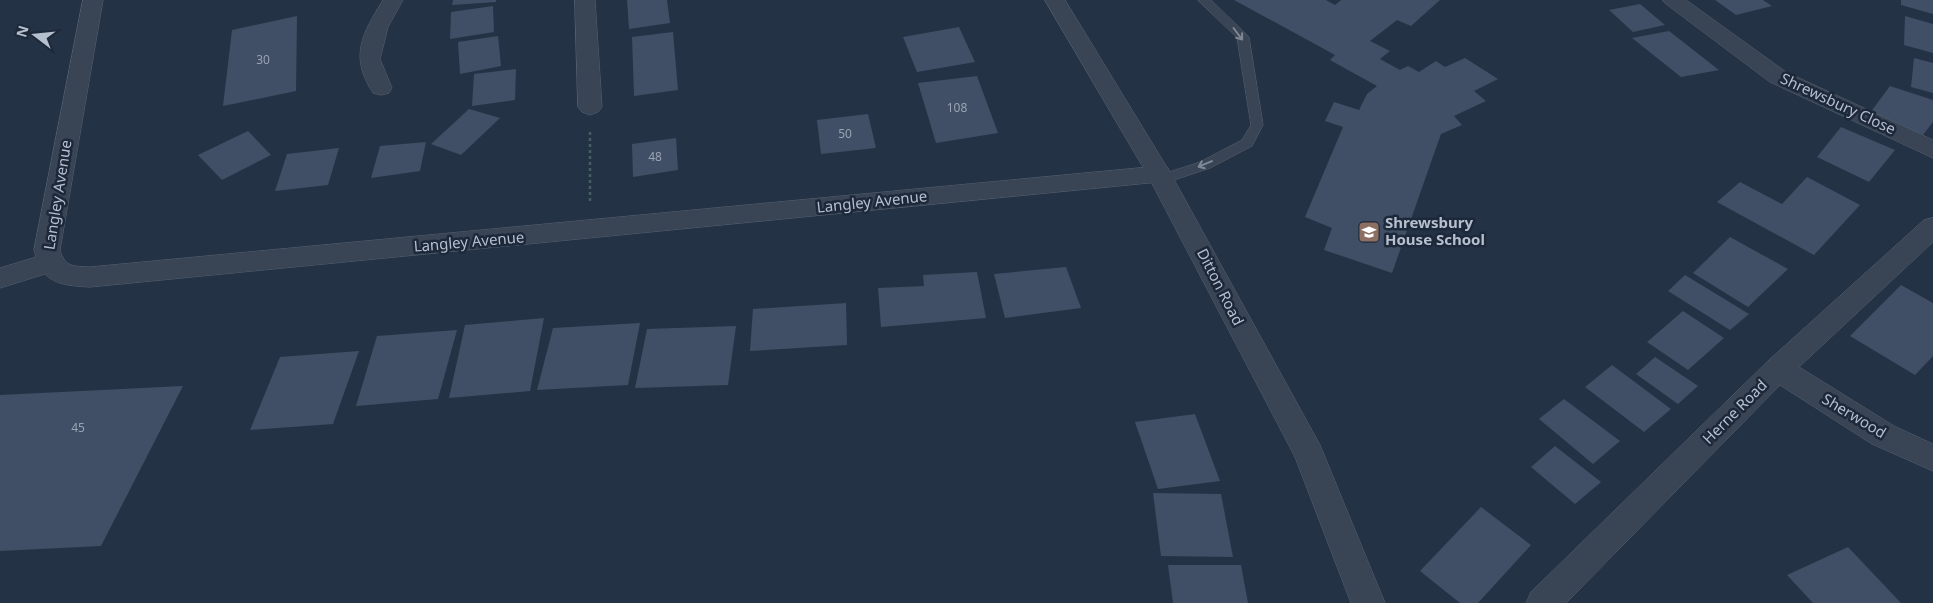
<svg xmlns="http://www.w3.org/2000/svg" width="1933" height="603" font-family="'Noto Sans',sans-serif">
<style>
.building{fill:#404f65}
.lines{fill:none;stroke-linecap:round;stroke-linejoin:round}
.service-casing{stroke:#576272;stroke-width:1}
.minor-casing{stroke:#576272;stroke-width:1}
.tertiary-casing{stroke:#576272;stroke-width:1}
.path{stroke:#445f62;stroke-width:2.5;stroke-dasharray:3 3;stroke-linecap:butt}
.service{fill:#394454;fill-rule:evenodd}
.minor{fill:#394454;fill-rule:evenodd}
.tertiary{fill:#394454;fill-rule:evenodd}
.oneway{stroke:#7e8897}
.labels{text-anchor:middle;stroke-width:5;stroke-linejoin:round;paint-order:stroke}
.number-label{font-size:12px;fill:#98a3b4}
.street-label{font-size:15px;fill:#b6bfce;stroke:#1d293a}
.poi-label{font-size:15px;font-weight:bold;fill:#b6bfce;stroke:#1d293a;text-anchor:start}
</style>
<rect width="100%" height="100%" fill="#243245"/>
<path class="building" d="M453,0h43v2l-44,3z
M627,0h40l3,23 -41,6z
M1234,0h92l9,5 6,-5h99l-29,26 -14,-6 -27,21 20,10 -10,8 20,11 8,-4 11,6 17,-11 9,6 20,-9 33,21 -24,12 12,10 -32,15 8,9 -21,9 -49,139 -68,-23 8,-22 -27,-11 38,-90 -18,-6 9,-19 25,8 8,-16 10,-8 -47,-26 5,-5z
M1715,0h48l9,6 -36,9z
M1901,0h32v14l-32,-9z
M1640,4l25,21 -32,7 -24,-22z
M493,6l1,26 -44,7 1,-27z
M297,16l-1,75 -73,15 9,-76z
M1905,16l28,8v29l-29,-8z
M959,27l16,35 -58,10 -14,-35z
M1669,31l50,39 -38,7 -49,-39z
M673,32l5,58 -44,6 -2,-59z
M498,36l3,30 -41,8 -2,-32z
M1914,58l19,5v30l-22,-6z
M516,69l-1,31 -43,6 2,-32z
M977,76l21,57 -62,10 -18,-60z
M1890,86l43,14v22l-10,13 -53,-22z
M469,109l31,9 -39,37 -30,-11z
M868,114l8,34 -55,6 -4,-34z
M1841,127l54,23 -26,32 -52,-25z
M248,131l23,24 -49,25 -24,-25z
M676,138l2,32 -45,7 -1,-33z
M426,142l-6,29 -49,7 9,-32z
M339,148l-11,37 -53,6 12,-37z
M1807,177l53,28 -46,50 -97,-53 23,-20 42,22z
M1730,237l58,32 -40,38 -55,-34z
M1066,267l15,41 -76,10 -11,-44z
M977,272l9,46 -105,9 -3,-39 46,-2 -1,-11z
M1685,275l64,39 -19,16 -62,-39z
M1901,285l32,18v53l-18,19 -65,-39z
M846,303l1,42 -97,6 3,-42z
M1683,311l41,27 -36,32 -41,-28z
M544,318l-14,73 -81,7 16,-73z
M640,323l-12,62 -91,5 16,-62z
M736,326l-8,59 -93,3 12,-59z
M457,330l-19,69 -82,7 21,-70z
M359,351l-26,73 -83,6 30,-73z
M1655,357l43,29 -20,18 -42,-30z
M1612,365l59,44 -27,23 -59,-45z
M183,386l-82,160 -101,5v-156z
M1564,399l56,42 -27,23 -54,-45z
M1195,414l25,67 -62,8 -23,-67z
M1555,446l46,36 -26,22 -44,-37z
M1153,493l68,1 12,63 -72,-1z
M1481,507l50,38 -53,58h-18l-40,-32z
M1848,547l53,56h-88l-26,-28z
M1168,565h73l7,38h-75z"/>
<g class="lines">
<g class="service-casing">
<path id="service" d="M1198,0h13l38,37 14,88 -11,21 -42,22 -48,16 -5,-2 -2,-3 2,-3 43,-14 42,-22 9,-15 -14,-87z"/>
</g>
<g class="minor-casing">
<path id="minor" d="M83,0h20l-43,250c5,18 14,16 30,17l1069,-101 9,2 3,6 -3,6 -9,2 -1069,105c-15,-1 -34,-1 -45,-13l-45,14v-20l36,-11 -2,-7z
M383,0h20l-15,27 -8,32 12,29 -3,5 -8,2 -8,-2c-24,-37 -11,-59 10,-93z
M575,0h20l7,107 -4,5 -8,3 -8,-3 -4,-5z
M1663,0h23l100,72 147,68v18l-163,-76 -104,-78z
M1933,218v24l-134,125 95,59 39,18v27l-61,-27 -92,-59 -214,218h-40l5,-11 237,-231 156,-141z"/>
</g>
<g class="tertiary-casing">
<path id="tertiary" d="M1045,0h20l106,174 149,271 65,158h-34l-56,-146 -148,-283z"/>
</g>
<path class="path" d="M590,132v69"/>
<use href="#service" class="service"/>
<use href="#minor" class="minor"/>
<use href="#tertiary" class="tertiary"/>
</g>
<defs><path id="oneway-shaft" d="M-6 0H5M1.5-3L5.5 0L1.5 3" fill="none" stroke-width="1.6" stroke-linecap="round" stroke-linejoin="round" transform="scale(1.25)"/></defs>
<g class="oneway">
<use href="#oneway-shaft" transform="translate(1238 34) rotate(53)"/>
<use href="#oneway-shaft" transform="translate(1205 164) rotate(157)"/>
</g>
<defs>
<g id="school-square" transform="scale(1.125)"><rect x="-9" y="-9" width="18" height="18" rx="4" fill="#8d6e63" stroke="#1d293a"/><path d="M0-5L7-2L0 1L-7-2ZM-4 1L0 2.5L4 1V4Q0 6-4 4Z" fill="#fff"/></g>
</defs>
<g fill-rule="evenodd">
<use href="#school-square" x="1369" y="232"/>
</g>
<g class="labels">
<g class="number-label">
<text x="263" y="64">30</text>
<text x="957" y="112">108</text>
<text x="845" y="138">50</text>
<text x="655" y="161">48</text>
<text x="78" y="432">45</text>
</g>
<g class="street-label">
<text transform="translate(1838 104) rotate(25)" y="5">Shrewsbury Close</text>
<text transform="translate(58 195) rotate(-81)" y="5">Langley Avenue</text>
<text transform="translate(872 202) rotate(-6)" y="5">Langley Avenue</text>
<text transform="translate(469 242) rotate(-5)" y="5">Langley Avenue</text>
<text transform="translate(1220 287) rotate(63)" y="5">Ditton Road</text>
<text transform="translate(1735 412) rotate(-45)" y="5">Herne Road</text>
<text transform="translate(1854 416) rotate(31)" y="5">Sherwood</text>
</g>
<g class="poi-label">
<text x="1385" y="228">Shrewsbury<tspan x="1385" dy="17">House School</tspan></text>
</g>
</g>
<g transform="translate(35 35) rotate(286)" stroke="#1d293a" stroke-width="4" paint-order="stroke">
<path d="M0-4L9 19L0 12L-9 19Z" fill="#b6bfce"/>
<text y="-8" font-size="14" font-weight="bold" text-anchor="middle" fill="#b6bfce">N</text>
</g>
</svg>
